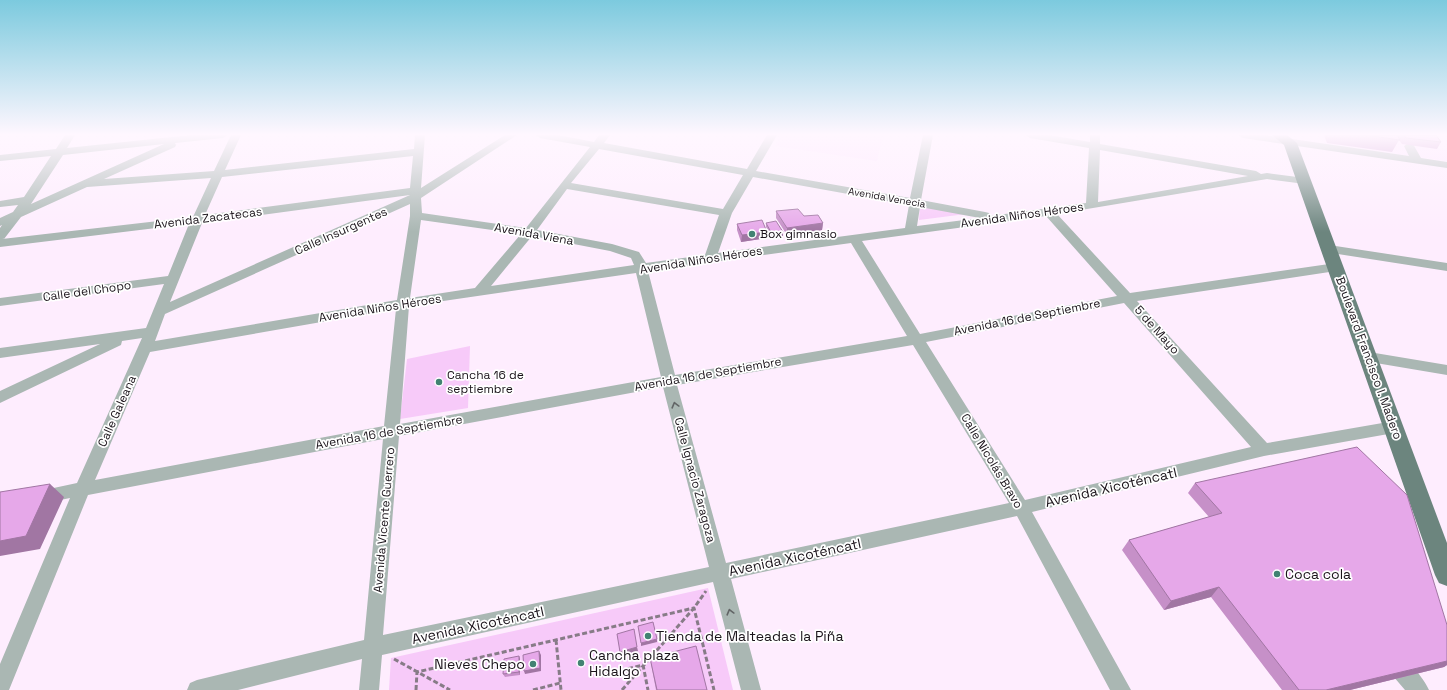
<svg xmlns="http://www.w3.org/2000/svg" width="1447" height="690" font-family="'Space Grotesk',sans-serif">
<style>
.built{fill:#fde3fe}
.green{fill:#f7caf9}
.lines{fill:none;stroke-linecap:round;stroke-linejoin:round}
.path{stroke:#877b87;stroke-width:3;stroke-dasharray:5 2.5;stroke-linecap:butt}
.minor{fill:#aab7b3;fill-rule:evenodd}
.major{fill:#6c857e;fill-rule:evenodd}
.wall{fill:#c690c8}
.shaded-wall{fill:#a176a3}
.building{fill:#e6a8e9;stroke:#a176a3}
.oneway{stroke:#626566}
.poi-dot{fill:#418272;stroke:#fff;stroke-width:1.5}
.labels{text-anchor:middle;stroke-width:3.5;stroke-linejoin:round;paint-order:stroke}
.far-street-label{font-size:10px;fill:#1a131a;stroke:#fff}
.street-label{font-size:12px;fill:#1a131a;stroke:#fff}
.poi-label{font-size:12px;fill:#1a131a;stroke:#fff;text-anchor:start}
.near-street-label{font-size:14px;fill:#1a131a;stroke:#fff}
.near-poi-label{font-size:14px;fill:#1a131a;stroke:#fff;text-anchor:start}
</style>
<rect width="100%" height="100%" fill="#feedfe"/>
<path class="built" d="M780,135h103l-6,26 -102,-15z
M1321,135h107l9,14 10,1v11l-122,-17z"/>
<path class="green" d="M920,205l46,9 -47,6z
M470,346l-2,62 -68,11 7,-60z
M708,588l25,102h-344l2,-32z"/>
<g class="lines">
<path class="path" d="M556,640l5,50
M394,659l56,31
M599,676l44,-11 5,25
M416,690l1,-18 277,-64 20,82
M533,690l27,-7
M622,690l72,-82 12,-17"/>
<path class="minor" d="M65,135h10l-8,13 124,-13h37l-5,3 -48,5 1,2 -1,2 -71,32 110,-8 17,-36h10l-16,35 189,-21 1,-14h10l-4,53 84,-53h12l-96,63 1,15 104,15 64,-81 -50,-9 -5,-3h23l36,7 5,-7h11l-6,8 143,26 20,-34h10l-21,36 154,27 13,-63h10l-12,65 64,12 4,1 1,3 96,-13 3,-55 -59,-10 -5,-3h24l41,7v-7h10v9l156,27 5,3 6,-1 38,5 4,1 1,2 -1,2 -4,1 -38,-5 -210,35 73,79 206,-30 4,1 2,3 -2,3 -4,1 -199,30 130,142 127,-22 5,2 3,4 -3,4 -5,2 -130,23 -232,56 99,178h-21l-93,-174 -286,63 30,111h-20l-28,-108 -331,73 -3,35h-20l3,-31 -124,31h-51l3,-7 7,-3 167,-40 19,-201 -295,56 -79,195h-9v-26l70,-166 -29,6 -6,-2 -2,-5 2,-5 42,-9 65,-145 -20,3 -1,4 -121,58v-12l100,-47 -100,14v-10l146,-20 18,-44 -164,22v-8l168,-22 21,-52 -189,23v-19l2,-3 -2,1v-8l13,-6 5,-7 -18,2v-6l24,-4 27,-41 -51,5v-6l56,-6zM164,144l-133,60 32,-49zM599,149l144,26 -20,34 -152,-26zM1100,150l148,26 -150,26zM413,156l-3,32 -205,27 17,-38zM753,177l156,28 -4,23 -187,25 14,-40zM211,178l-18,39 -191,22h2l17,-22 66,-30zM567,189l152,26 -14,40 -59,8 -7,-11 -27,-8 -75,-14zM410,195l-240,107 32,-79zM410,204v12l-13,84 -242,41 10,-27zM920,207l60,11 -63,8zM1046,216l71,80 -197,38 -58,-93zM421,220l100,14 -46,54 -65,10zM532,236l78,15 21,7 3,7 -143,21zM851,243l56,93 -232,39 -27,-104zM636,273l25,104 -261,47 9,-118zM1124,303l127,144 -226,53 -99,-158zM396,309l-12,117 -289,54 55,-128zM913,345l96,158 -283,60 -49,-178zM663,387l46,180 -326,68 16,-199z
M1238,135h27l144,21 -5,-10 5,-3 4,1 8,14 26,4v6l-204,-30z
M1329,245l118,18v8l-122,-19 -2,-3 2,-3z
M1369,352l78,13v10l-83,-14 -2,-4 2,-4z
M1394,652c12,5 30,26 35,38h-24l-18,-21 -3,-7 3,-7z"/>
<path class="major" d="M1272,135h15l10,8 150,400v43l-8,-3 -4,-8 -151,-430z"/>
</g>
<path class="wall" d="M1324,135h112l5,7 -4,7 -35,-5 -3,-4 -7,12 -65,-9z
M776,211l28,5 19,7 -1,7 -35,5 -11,-17z
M766,223l17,9v4l-11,1 -6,-10z
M737,224l30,8v6l-26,4 -4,-12z
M1195,483l252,142v40l-3,2 -94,23h-68l-71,-93 -47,13 -42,-60 7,-10 80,-23 -21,-24z
M519,656l1,3v16l-15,2 -2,-3z
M650,658l57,32h-51z"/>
<path class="shaded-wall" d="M823,223l-1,7 -35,5v-7z
M767,232v6l-26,4 1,-7z
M783,232v4l-11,1v-3z
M50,484l14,13 -24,52 -40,7v-15z
M1219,587l-8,10 -47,13 7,-9z
M657,639v3l-16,4v-3z
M637,647l1,4 -17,4 -1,-3z
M539,651l2,4v16l-16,3 -1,-3z
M519,656l1,3v16l-1,-3z
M1447,661v4l-3,2 -94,23h-24z"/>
<path class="building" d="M1365,135h32l3,5z
M1404,135h32l5,7 -35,-4z
M798,209l6,7 14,-1 5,8 -36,5 -11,-17z
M762,220l5,12 -25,3 -5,-11z
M776,221l7,11 -11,2 -6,-11z
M1357,447l50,48 40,130v36l-121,29h-27l-80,-103 -48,14 -42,-61 93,-27 -27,-30z
M50,484l-24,52 -26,5v-49z
M653,622l4,17 -16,4 -3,-17z
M634,629l3,18 -17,5 -3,-18z
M696,646l11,44h-50l-7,-32z
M539,651l1,17 -16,3 -1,-16z
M519,656v16l-16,2 1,-15z"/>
<defs><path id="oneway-chevron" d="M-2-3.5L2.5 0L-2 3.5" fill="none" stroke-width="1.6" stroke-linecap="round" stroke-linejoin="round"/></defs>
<g class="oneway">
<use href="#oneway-chevron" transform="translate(675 405) rotate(-105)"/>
<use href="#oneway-chevron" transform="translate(730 612) rotate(-105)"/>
</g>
<linearGradient id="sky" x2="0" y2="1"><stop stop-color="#7ccade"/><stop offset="0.58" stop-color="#fff7ff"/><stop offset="1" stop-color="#fff7ff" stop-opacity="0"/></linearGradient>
<rect width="1447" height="232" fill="url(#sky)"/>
<g class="poi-dot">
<circle cx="752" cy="234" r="4"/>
<circle cx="439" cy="382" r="4"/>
<circle cx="1277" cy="574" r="4"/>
<circle cx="648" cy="636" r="4"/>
<circle cx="581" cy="663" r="4"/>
<circle cx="533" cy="664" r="4"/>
</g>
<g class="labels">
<g class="far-street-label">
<text transform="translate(887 197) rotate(10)" y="4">Avenida Venecia</text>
</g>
<g class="street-label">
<text transform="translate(1022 215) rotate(-8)" y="4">Avenida Niños Héroes</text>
<text transform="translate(208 218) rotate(-7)" y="4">Avenida Zacatecas</text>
<text transform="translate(341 231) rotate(-24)" y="4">Calle Insurgentes</text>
<text transform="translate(534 234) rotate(10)" y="4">Avenida Viena</text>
<text transform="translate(701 260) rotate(-9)" y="4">Avenida Niños Héroes</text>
<text transform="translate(87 291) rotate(-8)" y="4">Calle del Chopo</text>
<text transform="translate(380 308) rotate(-9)" y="4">Avenida Niños Héroes</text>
<text transform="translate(1027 317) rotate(-11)" y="4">Avenida 16 de Septiembre</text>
<text transform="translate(1157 330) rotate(48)" y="4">5 de Mayo</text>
<text transform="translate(1369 358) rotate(70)" y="4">Boulevard Francisco I. Madero</text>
<text transform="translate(708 374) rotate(-10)" y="4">Avenida 16 de Septiembre</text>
<text transform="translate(117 411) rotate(-66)" y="4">Calle Galeana</text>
<text transform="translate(389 432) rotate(-10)" y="4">Avenida 16 de Septiembre</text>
<text transform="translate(992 461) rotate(59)" y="4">Calle Nicolás Bravo</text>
<text transform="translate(695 480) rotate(75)" y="4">Calle Ignacio Zaragoza</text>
<text transform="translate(384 520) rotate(-85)" y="4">Avenida Vicente Guerrero</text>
</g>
<g class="poi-label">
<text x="760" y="238">Box gimnasio</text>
<text x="447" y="379">Cancha 16 de<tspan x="447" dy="14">septiembre</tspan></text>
</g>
<g class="near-street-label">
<text transform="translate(1111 487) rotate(-13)" y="5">Avenida Xicoténcatl</text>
<text transform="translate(795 557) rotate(-12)" y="5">Avenida Xicoténcatl</text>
<text transform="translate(478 625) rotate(-12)" y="5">Avenida Xicoténcatl</text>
</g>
<g class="near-poi-label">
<text x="1285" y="579">Coca cola</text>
<text x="656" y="641">Tienda de Malteadas la Piña</text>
<text x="589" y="660">Cancha plaza<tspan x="589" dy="16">Hidalgo</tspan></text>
<text x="525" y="669" text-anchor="end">Nieves Chepo</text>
</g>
</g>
</svg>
